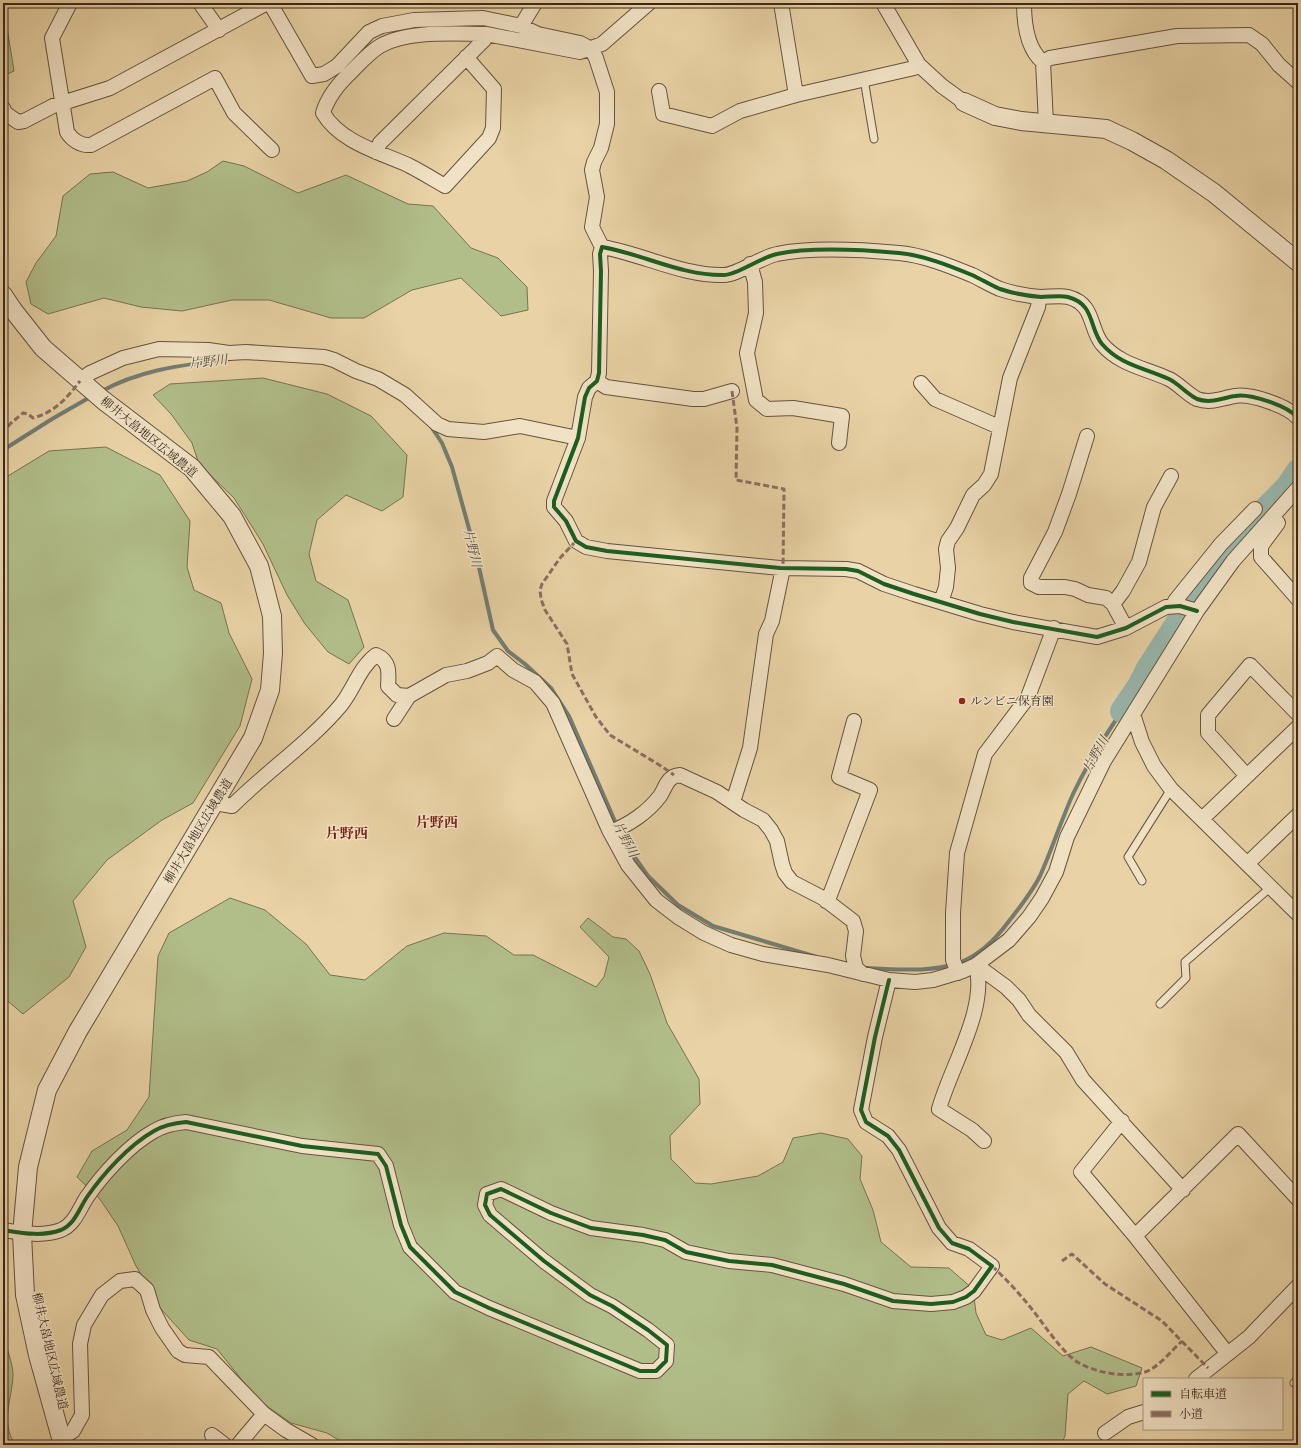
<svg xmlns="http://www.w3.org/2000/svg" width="1301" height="1448" font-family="Vollkorn,'Noto Serif JP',serif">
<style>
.green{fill:#b1be8a;stroke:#767354}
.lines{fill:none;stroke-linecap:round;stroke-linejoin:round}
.stream{stroke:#737e73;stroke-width:4}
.river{stroke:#98b7ad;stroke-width:24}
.service-casing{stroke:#66533f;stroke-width:9}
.minor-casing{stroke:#66533f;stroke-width:16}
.tertiary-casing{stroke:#66533f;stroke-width:20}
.service{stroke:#f1e2c5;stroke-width:7}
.minor{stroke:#f1e2c5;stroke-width:14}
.tertiary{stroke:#f1e2c5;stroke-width:18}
.quiet{stroke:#8d6e63;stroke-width:3;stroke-dasharray:6 3;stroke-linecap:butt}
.cycleway-casing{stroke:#f1e2c5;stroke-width:6}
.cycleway{stroke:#1b5e20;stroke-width:4}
.poi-dot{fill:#8f2418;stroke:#f1e2c5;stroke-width:1.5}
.labels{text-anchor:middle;stroke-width:3;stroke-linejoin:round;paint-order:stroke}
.street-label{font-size:12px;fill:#3b281d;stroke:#f1e2c5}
.poi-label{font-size:12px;fill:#3b281d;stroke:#f1e2c5;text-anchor:start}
.water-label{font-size:13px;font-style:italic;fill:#524c41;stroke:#f1e2c5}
.quarter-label{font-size:14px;font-weight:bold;fill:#7a1f14;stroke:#f1e2c5}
</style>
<rect width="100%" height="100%" fill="#e9d3a6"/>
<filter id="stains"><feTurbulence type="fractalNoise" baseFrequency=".005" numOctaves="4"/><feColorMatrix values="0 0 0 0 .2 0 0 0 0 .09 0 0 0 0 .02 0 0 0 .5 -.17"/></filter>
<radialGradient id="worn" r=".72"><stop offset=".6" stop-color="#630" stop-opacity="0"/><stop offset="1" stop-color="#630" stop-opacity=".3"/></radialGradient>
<path class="green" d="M3,3l11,68 -11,5z
M223,161l21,5 54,27 48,-18 62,29 25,2 38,42 27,10 29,29 1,23 -27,6 -40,-38 -49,12 -48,28h-33l-62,-18h-37l-50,11 -41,-4 -37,-9 -56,16 -17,-10 -5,-22 10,-19 20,-27 7,-40 27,-22 23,-2 35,16 39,-7 20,-9z
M263,378l64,16 44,22 36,39 -4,42 -21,14 -36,-16 -29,25 -8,34 7,27 32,19 16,47 -15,17 -21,-12 -23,-28 -18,-29 -24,-51 -29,-46 -35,-34 -7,-21 -21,-29 -18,-19 17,-11z
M106,447l54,28 30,46 -3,46 7,23 27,13 8,30 23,46 -12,47 -47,77 -31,17 -55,40 -34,41 13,46 -17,30 -46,37 -20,-17v-518l46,-28z
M230,898l35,12 41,34 24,31 35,5 42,-34 37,-13 42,3 28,19h19l63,32 8,-10 5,-20 -29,-30 8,-9 25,19 13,2 13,12 11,23 17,49 32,56 1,25 -30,32 1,23 24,24 16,1 47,-8 25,-14 10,-24 28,-5 27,6 14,17 -2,23 13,31 8,32 30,25 38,1 24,21 3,24 10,22 16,5 29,-12 32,28 28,-9 51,21 -6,18 -29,8 -23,-13 -16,13 -3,42 -4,9h-714l-20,-12 -36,-10 -33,-23 -41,-51 -28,-9 -28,-31 -25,-43 -18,-40 -19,-28 -22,-21 15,-26 35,-21 22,-33 9,-141 11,-23z
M3,1335c3,12 10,28 10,40 -1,26 -13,45 2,70h-12z"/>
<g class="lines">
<path class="stream" d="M100,392c41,-23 84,-27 130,-33
M430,425l12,18 10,24 24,87 17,76 15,21 17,13 26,24 18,28 55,126 24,34 30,29 35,21 104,31
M3,450l49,-31 40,-23
M865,968c31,1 64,5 94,-5 21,-8 37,-24 50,-42 11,-14 23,-29 31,-45 12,-27 21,-55 33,-82 14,-29 31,-57 49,-83"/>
<path class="river" d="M1122,711l17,-25 8,-16 47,-73 38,-54 56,-57 10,-15"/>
<g class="service-casing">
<path id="service" d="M864,79l10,60
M1142,881l-14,-24 43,-68
M1160,1004l26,-26 -1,-16 86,-75
M1294,1383l4,-4"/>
</g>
<g class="minor-casing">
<path id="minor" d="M70,3l-18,35 15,94c5,8 14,14 24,13l124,-67 19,35 38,37
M200,3l19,27
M270,3l42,73 12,-2 13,-8 32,-34 13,-6 32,-6 69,-2 38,8 17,8 42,9 11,6 5,9 11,34v32l-6,24 -7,14 -2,8 5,27 -5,30 10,20
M781,3l15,92
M883,3l36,62 23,21 22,16
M1024,3c0,20 3,46 19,59
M521,26l14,-23
M466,57l28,32 -1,39 -4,10 -44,48c-12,-7 -25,-15 -37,-21 -29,-13 -68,-23 -85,-52 5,-17 16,-30 29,-42 9,-9 18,-19 28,-25 27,-16 76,-12 106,-12
M659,91l4,23 49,12 28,-15 56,-16 118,-27 5,-3
M3,108l2,5 13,9 6,-1 29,-15 57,-18 157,-85
M1046,123l-3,-61 7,-4 127,-22 72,-1 13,9 17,21 19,17
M376,152l4,-9 104,-103 2,-6 94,18 22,-8 47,-41
M750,264l5,18 1,31 -9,40 9,47 11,9 26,-1 49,8 -3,27
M80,381l10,-8 33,-15 36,-9 49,1 21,3 17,-1 78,5 10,3 22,11 22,8 27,16 32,29 11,5 36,3 36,-6 58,12
M597,381l9,6 87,12h11l28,-8
M921,383l14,16 64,28
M1087,436l-18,58 -14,38 -24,46v5l8,4h26l10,2 13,6 18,3 7,6 13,24
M1278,523l-17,23v11l37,42
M941,602l5,-15 2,-19 -2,-19 2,-8 9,-13 16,-33 11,-10 7,-11 19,-96 28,-71 1,-10
M1113,604l10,-13 16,-29 15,-55 17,-31
M1175,606v-5l46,-57 34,-35
M1197,611l-17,-5 -14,1 -40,21 -29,9 -84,-15 -33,-8 -66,-20 -30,-10 -26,-13 -12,-2 -66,-1 -173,-17 -21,-4 -10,-6 -10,-20 -12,-14v-6l24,-63 7,-41 4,-9 8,-7 2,-8 2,-102 -1,-17 2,-7c41,7 80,29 122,28 13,0 37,-18 53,-21 33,-7 88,-4 122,-1 24,2 51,13 73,22 9,4 18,10 28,14 12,4 28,7 41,8 8,0 19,-2 27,0 27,7 21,31 34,47 18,21 43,24 67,35 10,5 18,15 28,20 14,5 25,-1 38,-3 15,-3 53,10 63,22
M1133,714l9,28 12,24 17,23 127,125
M394,719l15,-23
M1247,776l-39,-43v-18l42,-50 48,49
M733,802l17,-54 16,-114 6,-13 11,-53
M215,803l17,3c35,-35 77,-63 109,-101 13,-16 18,-37 35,-50 14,6 13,17 12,31l9,9 12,1 37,-21 21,-4 21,-8 9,-7 16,14 22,12 18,21 56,127 19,35 28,35 22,17 26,16 27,12 32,9 65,11 61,15 26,2 18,-2 30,-9 13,-6 33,-25 20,-23 13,-19 14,-26 11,-35 37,-76 93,-150 36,-50 65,-73
M1202,819l96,-92
M610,832c19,-7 38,-20 50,-36 6,-9 7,-20 20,-21l37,17 27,18 19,10 8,10 6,11 5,23 3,9 7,9 31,16 30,23 3,10 -3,25 3,12 7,6
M1247,864l51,-49
M826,901l4,-6 40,-105 -31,-13 15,-56
M976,965l30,22 13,13 10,15 37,37 17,28 100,110
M976,965c12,43 -25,101 -37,144l33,21 12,11
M958,973l-5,-13v-47l4,-60 28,-99 43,-57 26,-69
M1122,1121l-41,51 54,64 92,117
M3,1230c19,3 39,7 58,0 14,-6 18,-21 26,-33 16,-23 42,-52 67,-66 10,-6 21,-8 32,-9l116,24 76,8 8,12 15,59 9,22 45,45 34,16 151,63h16l10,-10 1,-16 -19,-15 -36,-24 -22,-11 -46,-34 -54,-46 -5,-10 2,-11 14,-5 50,24 40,15 52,7 22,5 21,12 43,9 43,4 72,19 49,17 38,3 22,-2 13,-5 8,-6 18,-25 -23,-17 -17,-6 -13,-15 -40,-78 -11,-14 -22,-14 -5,-12 14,-73 14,-57
M1135,1236l103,-102 60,65
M1196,1379l53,-42 49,-51
M1105,1433l23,-16 16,-5
M212,1435l13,10
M61,1438l12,-7 9,-16 -2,-71 4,-19 18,-30 18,-14 15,-2 12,11 6,20 9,18 16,23 7,4 24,2 55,57 22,16 26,15
M238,1445l26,-31"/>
</g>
<g class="tertiary-casing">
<path id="tertiary" d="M964,102l31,14 26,5 85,8 26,12 34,19 48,33 84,69
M3,295l10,15 30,38 60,52 89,68 40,48 27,50 13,50 1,37 -3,37 -17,48 -175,293 -31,59 -19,77 -6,67 3,61 13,60 25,90"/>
</g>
<use href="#service" class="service"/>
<use href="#minor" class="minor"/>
<use href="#tertiary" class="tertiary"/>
<path class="quiet" d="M732,391l5,37 -1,52 48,9 -1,79
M3,434l7,-10 13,-11 5,1 5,4c22,-6 34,-20 47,-37
M576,541l-16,17 -18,26 -2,6 1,9 4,11 22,34 5,30 24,43 14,18 51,31 13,9
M1062,1261l10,-7 33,30 57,37 46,47
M992,1266c14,13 27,27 39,42 13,16 31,45 48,55 18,10 46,15 66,9 13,-4 26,-21 37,-31"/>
<g class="cycleway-casing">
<path id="cycleway" d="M1197,611l-17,-5 -14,1 -40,21 -29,9 -84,-15 -33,-8 -66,-20 -30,-10 -26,-13 -12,-2 -66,-1 -173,-17 -21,-4 -10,-6 -10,-20 -12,-14v-6l24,-63 7,-41 4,-9 8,-7 2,-8 2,-102 -1,-17 2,-7c41,7 80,29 122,28 13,0 37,-18 53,-21 33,-7 88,-4 122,-1 24,2 51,13 73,22 9,4 18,10 28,14 12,4 28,7 41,8 8,0 19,-2 27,0 27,7 21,31 34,47 18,21 43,24 67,35 10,5 18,15 28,20 14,5 25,-1 38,-3 15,-3 53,10 63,22
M3,1230c19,3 39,7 58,0 14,-6 18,-21 26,-33 16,-23 42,-52 67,-66 10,-6 21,-8 32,-9l116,24 76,8 8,12 15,59 9,22 45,45 34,16 151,63h16l10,-10 1,-16 -19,-15 -36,-24 -22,-11 -46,-34 -54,-46 -5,-10 2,-11 14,-5 50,24 40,15 52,7 22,5 21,12 43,9 43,4 72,19 49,17 38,3 22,-2 13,-5 8,-6 18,-25 -23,-17 -17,-6 -13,-15 -40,-78 -11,-14 -22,-14 -5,-12 14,-73 14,-57"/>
</g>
<use href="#cycleway" class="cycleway"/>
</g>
<circle class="poi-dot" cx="962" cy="701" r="4"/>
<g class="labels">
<g class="street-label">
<text transform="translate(149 437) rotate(39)" y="4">柳井大畠地区広域農道</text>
<text transform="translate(198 831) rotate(-59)" y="4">柳井大畠地区広域農道</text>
<text transform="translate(50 1351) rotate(77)" y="4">柳井大畠地区広域農道</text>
</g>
<g class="poi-label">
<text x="970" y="705">ルンビニ保育園</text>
</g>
<g class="water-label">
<text transform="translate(208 361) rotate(-7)" y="5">片野川</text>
<text transform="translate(473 548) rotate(76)" y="5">片野川</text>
<text transform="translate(1095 754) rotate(-61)" y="5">片野川</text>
<text transform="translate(626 839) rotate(61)" y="5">片野川</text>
</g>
<g class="quarter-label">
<text x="437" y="827">片野西</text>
<text x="347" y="838">片野西</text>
</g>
</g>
<rect width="1301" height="1448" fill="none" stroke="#e9d3a6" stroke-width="16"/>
<rect x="4" y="4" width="1293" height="1440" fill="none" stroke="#3b281d" stroke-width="2"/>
<rect x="8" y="8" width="1285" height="1432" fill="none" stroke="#3b281d"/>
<rect x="1143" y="1378" width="140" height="52" fill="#f1e2c5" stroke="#a89882"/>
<rect x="1151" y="1391" width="20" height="6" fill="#1b5e20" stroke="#a89882"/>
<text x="1179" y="1398" font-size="12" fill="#3b281d">自転車道</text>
<rect x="1151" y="1411" width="20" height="6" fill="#8d6e63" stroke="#a89882"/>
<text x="1179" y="1418" font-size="12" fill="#3b281d">小道</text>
<rect width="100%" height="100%" filter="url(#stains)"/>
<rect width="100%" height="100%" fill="url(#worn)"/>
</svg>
